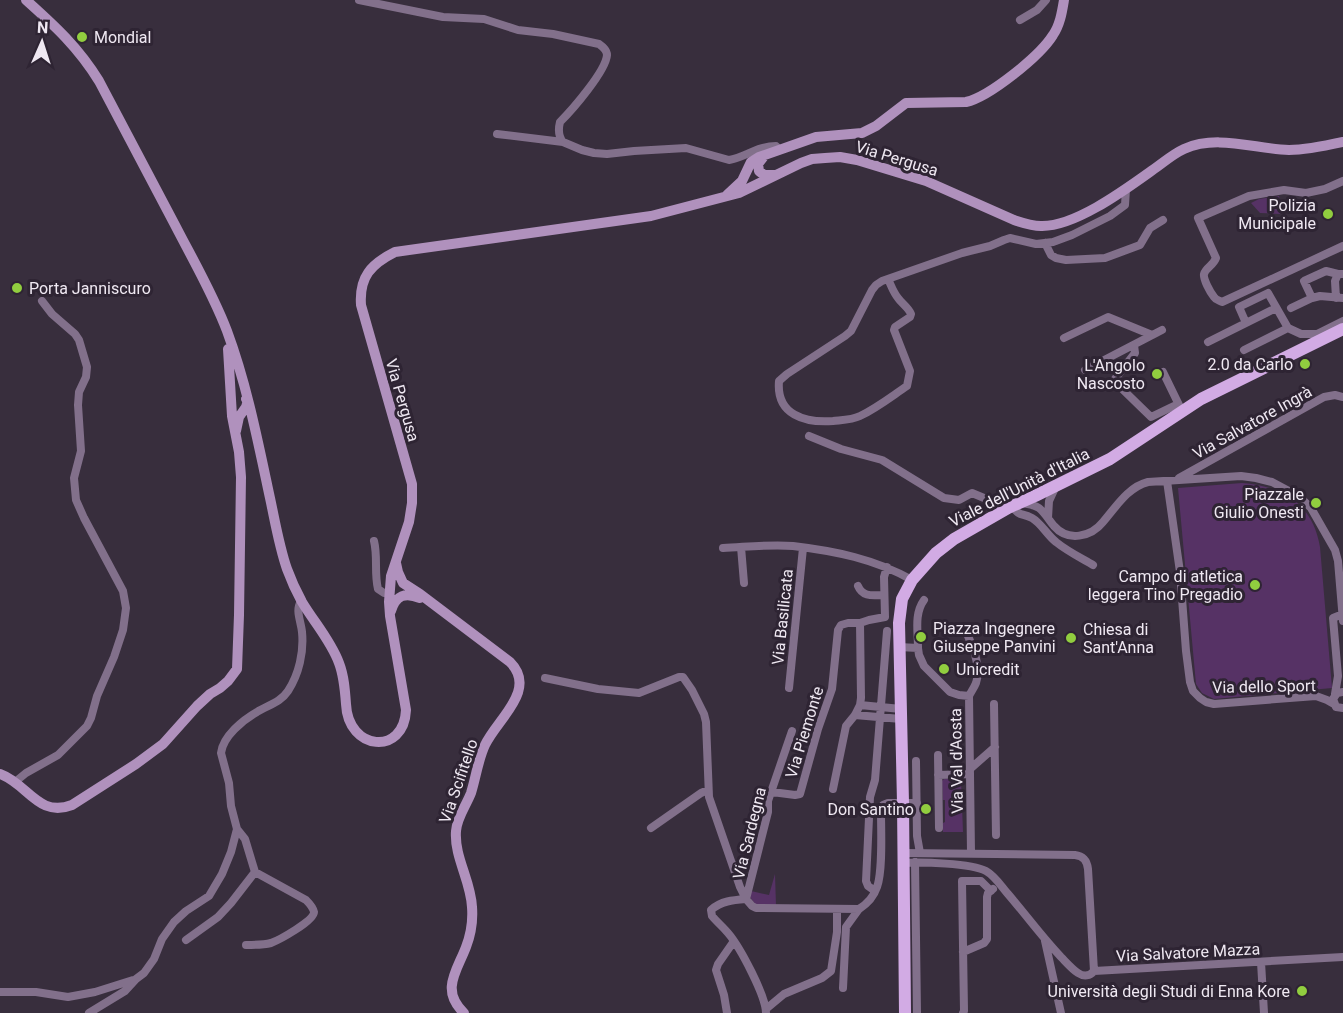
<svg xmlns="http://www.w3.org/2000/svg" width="1343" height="1013" font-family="Roboto,sans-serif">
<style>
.green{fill:#563265}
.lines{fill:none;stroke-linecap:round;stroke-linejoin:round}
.street{stroke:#82708b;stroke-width:8}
.secondary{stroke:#b091bd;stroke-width:10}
.primary{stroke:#d2abe4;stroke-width:12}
.poi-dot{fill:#91cd3f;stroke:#2e2433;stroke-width:2}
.labels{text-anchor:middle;stroke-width:6;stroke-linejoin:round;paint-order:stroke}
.poi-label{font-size:16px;fill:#efe8f2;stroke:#2e2433;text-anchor:end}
.street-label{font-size:16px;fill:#efe8f2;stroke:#2e2433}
</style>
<rect width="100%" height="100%" fill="#382e3d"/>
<path class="green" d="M1279,196l1,5 5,5 -5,8 -20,-1 -9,-10 8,-4z
M1242,483c42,3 71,22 78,64l12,141 -118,11 -12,-6 -6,-9 -18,-196z
M944,779h17l2,53h-20v-9l2,-1v-22h-2l-1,-19z
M775,874l1,32h-11l-10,-2 -5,-7 1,-6 18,4z"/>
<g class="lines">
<path class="street" d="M359,0l84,17 41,2 34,11 35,4 46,10c4,3 8,6 8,11 -1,16 -35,55 -47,67 -2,8 -2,14 3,20
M1020,20l17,-10 9,-10
M497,134l66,8 19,8 12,3 13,1 27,-3 52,-3 43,12c17,-3 28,-14 47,-14l4,4
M1343,181l-18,8 -19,4 -22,-3 -35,6 -51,22 18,40c-3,8 -10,9 -12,16 -1,5 6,18 10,23 2,3 4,3 8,5l121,-56
M1045,243l6,12 5,3 10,2 39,-2 35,-13 10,-17 13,-8
M888,279c3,6 5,13 10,19 4,6 10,9 13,16l-1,3 -15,10 -1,3 16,41 -3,15c-15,10 -30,22 -47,30 -8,4 -18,4 -27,5 -28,2 -57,-6 -54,-40l8,-7 58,-38 6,-5 21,-41 4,-5 6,-4 80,-28 28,-7 14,-6 6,-2 26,6 17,-2 19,-7 38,-19 15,-11 1,-16
M1312,298l-8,-17 22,-10 12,3h5
M1336,298l-1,-17 3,-7
M1291,308l21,-10 8,-2 23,2
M1246,323l-7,-16 29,-14 20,35 13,6h16l26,-13
M1064,338l44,-21 44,18
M1208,342l68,-34
M1134,345l1,8 -20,26v3l36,35 27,-13
M1244,350l44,-22
M1085,370l77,-40
M1163,372l17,35
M809,436l32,13 41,11 62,38 15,2 13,-7 36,15
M1179,478l145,-81 11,-2 8,2
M1167,481l13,91 6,79 4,31 3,9 7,7 6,4 8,2 102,-8 11,4 7,4
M1021,503c6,1 12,1 18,5 6,5 10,12 15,18 14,16 37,11 49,-4 13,-15 25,-35 45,-40l93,-6 15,2 16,4 28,15 11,11 24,42 3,11 5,60
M1012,506c9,12 9,6 20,12 9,5 15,17 24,24 11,9 25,16 37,23
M1048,518l1,-17 6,-13
M374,541c4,16 0,32 4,48l6,4h5
M741,547l3,36
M723,548c23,-1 47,-4 70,-2 42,5 82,13 119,34
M858,586c5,12 16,9 26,9
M968,636c6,13 13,33 8,47 -2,5 -5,9 -7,13l2,157
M899,647l19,1c0,-17 -4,-34 6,-48
M918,648l1,7 5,11 26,26 9,3 10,1
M545,678l53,11 41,4 40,-16h4l9,13 12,24 2,8 3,75 31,90 6,12c-13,1 -25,2 -35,11l1,6c5,6 11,11 16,17 12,14 38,63 38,80
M789,688l14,-140
M1343,692l-6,1 -4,6 3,8 7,1
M1335,694l3,-18 -5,-58 10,-4
M994,704l2,131
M860,705l41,4
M855,715l46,4
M792,731l-24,70v11l-22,87 6,7 4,2 103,1c8,-5 15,-13 18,-22 6,-16 4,-57 4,-75l2,-7 5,-2h29
M938,755l1,73
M916,761l1,75 3,17
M970,769l25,-22
M938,775l32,-1
M15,782l11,-9 32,-18 29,-29 4,-8 6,-22 17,-39 9,-27 3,-22 -3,-17 -39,-73 -8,-18 -2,-22 7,-27 -3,-46 1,-13 7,-15 1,-10 -8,-27 -4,-6 -23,-20 -10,-13
M833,789l13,-63 9,-11 5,-10 1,-7 -1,-75
M772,792l23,3 5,-1 18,-65 14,-40 6,-59 3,-5 7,-2h12l9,-3 16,-3 -1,-40 3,-10
M651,828l50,-35 7,-3
M237,829l8,10 10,33 51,28c3,3 7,7 8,12 0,9 -35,28 -43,31 -8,2 -17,2 -25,2
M903,853l172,2c9,1 12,6 13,14l6,102 249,-14
M915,862l2,151
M903,863c18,-1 68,0 83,8 9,5 15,15 22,23 18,21 34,43 53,63 5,5 11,12 17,16 6,4 12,3 16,-2
M875,891l-7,-5 -2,-5 4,-84 5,-17 12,-149
M186,940l32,-23 13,-14 24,-31
M1045,941l16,72
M963,952l21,-9 3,-4v-42l1,-4 5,-4
M1261,962l3,51
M843,988l3,-61 13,-18
M0,992h36l32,5 27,-5 38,-12
M766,1009l18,-15 38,-16 9,-7 6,-39v-23
M89,1013l36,-22 11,-12 8,-6 10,-14 8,-20 12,-17 12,-11 23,-15 13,-22 9,-22 6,-23 -6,-23 -2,-23 -8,-30c2,-17 22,-33 36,-41 11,-7 23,-9 31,-21 11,-17 16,-39 14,-59 -1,-11 -7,-21 -1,-31
M727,1013l-3,-18 -8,-25 2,-6 16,-23
M963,1013l1,-2 -2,-130h19l10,10"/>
<path class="secondary" d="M26,0c29,26 52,47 73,81 25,48 51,96 76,144 18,35 38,69 52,106 20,54 31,111 43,167 5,23 9,48 17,71 4,11 9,22 15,33 12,20 29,39 37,61 5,13 6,27 7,41 2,47 58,52 60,6l-16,-94 -1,-14 2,-26 18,-54 3,-19v-19l-51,-179c-2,-28 10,-41 34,-53l256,-36 88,-23 62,-30 11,-4 13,-1 15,-1 17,3 69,21 88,39c9,3 18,6 27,6 34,1 85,-37 113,-57 10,-7 19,-15 30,-20 33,-15 71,0 105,1 18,0 36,-4 54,-8
M765,155l-7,9 1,7 5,4h10
M727,195l15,-14 9,-19 8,-5 57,-20 46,-4 14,-7 30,-23 60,-1c23,-5 74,-46 87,-67 7,-10 9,-23 11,-35
M236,431l3,-14 7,-10 2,-7 -2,-1
M396,563l2,9 5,11 17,11 90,68c28,28 -13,57 -25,83 -7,15 -9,32 -14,48 -5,13 -14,24 -15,38 -2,26 15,50 16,76 1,13 -1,27 -6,40 -9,24 -26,43 -2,66
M391,611c5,-16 14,-19 29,-13
M0,774c28,10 38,44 72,31l64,-41 27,-20 34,-38 13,-12 10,-6 8,-7 9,-12 2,-54 2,-138 -2,-25 -7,-36 -4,-67"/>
<path class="primary" d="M905,1013l-2,-210 -4,-180 3,-24 10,-19 24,-27 18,-14 54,-31 27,-12 75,-37 91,-60 142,-70"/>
</g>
<g class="poi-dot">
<circle cx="82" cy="37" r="6"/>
<circle cx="1328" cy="214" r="6"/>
<circle cx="17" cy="288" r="6"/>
<circle cx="1305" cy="364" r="6"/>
<circle cx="1157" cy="374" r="6"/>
<circle cx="1316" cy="503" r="6"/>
<circle cx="1255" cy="585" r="6"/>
<circle cx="921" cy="637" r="6"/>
<circle cx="1071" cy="638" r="6"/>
<circle cx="944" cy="669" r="6"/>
<circle cx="926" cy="809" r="6"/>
<circle cx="1302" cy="991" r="6"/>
</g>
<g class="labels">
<g class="poi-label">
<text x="94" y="43" text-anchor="start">Mondial</text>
<text x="1316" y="211">Polizia<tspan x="1316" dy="18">Municipale</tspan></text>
<text x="29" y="294" text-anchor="start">Porta Janniscuro</text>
<text x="1293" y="370">2.0 da Carlo</text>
<text x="1145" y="371">L'Angolo<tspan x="1145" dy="18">Nascosto</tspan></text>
<text x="1304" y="500">Piazzale<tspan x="1304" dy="18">Giulio Onesti</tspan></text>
<text x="1243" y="582">Campo di atletica<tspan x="1243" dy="18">leggera Tino Pregadio</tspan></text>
<text x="933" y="634" text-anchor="start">Piazza Ingegnere<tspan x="933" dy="18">Giuseppe Panvini</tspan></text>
<text x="1083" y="635" text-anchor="start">Chiesa di<tspan x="1083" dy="18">Sant'Anna</tspan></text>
<text x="956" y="675" text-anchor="start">Unicredit</text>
<text x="914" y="815">Don Santino</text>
<text x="1290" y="997">Università degli Studi di Enna Kore</text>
</g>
<g class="street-label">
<text transform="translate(897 158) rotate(17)" y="6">Via Pergusa</text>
<text transform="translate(403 400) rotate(74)" y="6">Via Pergusa</text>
<text transform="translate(1252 422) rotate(-29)" y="6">Via Salvatore Ingrà</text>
<text transform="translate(1019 487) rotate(-27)" y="6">Viale dell'Unità d'Italia</text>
<text transform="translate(782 617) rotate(-84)" y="6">Via Basilicata</text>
<text transform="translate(1264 686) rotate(-1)" y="6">Via dello Sport</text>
<text transform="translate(804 732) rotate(-73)" y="6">Via Piemonte</text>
<text transform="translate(956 761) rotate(-91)" y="6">Via Val d'Aosta</text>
<text transform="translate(458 781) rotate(-71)" y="6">Via Scifitello</text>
<text transform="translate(749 833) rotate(-76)" y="6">Via Sardegna</text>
<text transform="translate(1188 952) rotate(-3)" y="6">Via Salvatore Mazza</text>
</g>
</g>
<g transform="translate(42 42) rotate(3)" stroke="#2e2433" stroke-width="4.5" paint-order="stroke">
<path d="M0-4.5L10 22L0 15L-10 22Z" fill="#efe8f2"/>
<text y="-9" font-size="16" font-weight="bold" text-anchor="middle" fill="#efe8f2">N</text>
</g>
</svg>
